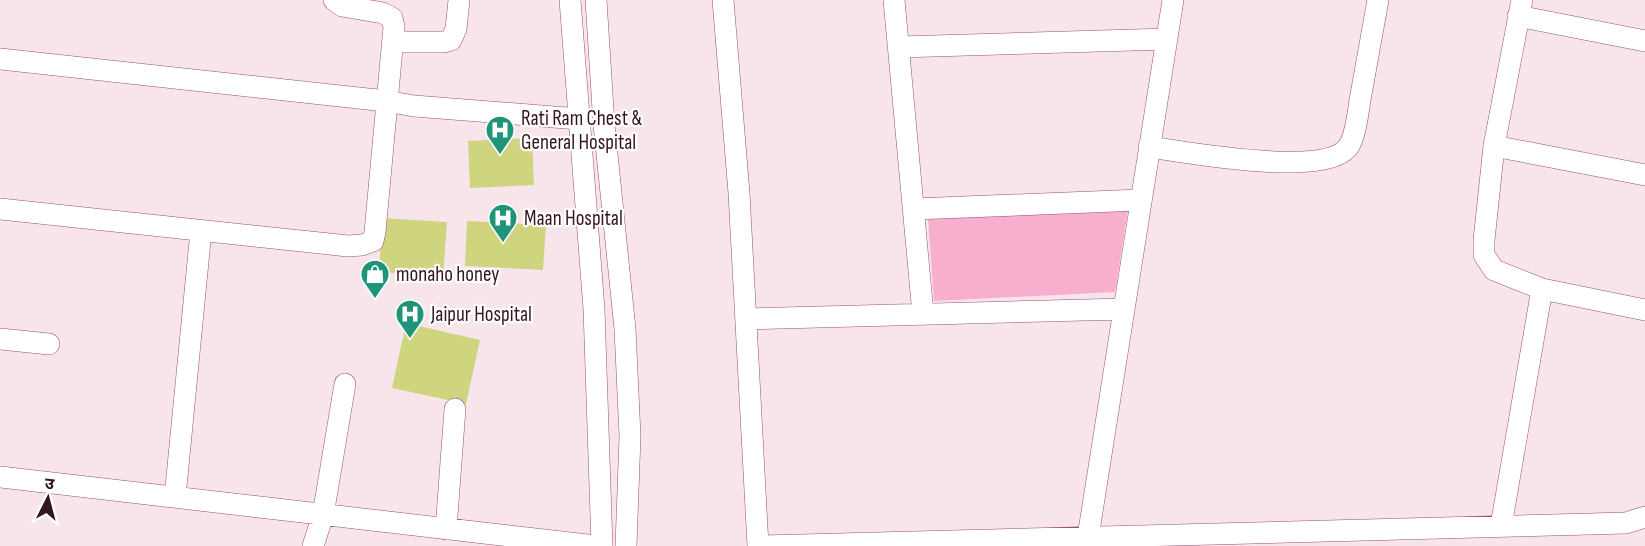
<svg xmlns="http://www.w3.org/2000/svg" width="1645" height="546" font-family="'Sofia Sans Condensed','Noto Sans Devanagari',sans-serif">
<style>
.green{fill:#f7afcd}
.building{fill:#cfd57f}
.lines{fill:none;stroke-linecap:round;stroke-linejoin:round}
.minor-casing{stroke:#9b4f72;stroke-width:22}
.minor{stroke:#fff;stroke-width:21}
.labels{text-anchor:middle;stroke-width:4.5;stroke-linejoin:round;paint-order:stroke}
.poi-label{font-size:21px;fill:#341423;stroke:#fff;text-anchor:start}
</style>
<rect width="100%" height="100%" fill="#f8e5ec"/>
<path class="green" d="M1128,209l-13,83 -181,9 -6,-82z"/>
<path class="building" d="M532,138l2,47 -64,3 -2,-47z
M382,218l65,4 -4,54 -64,-4z
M467,221l79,4 -3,45 -78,-4z
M406,323l74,17 -14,64 -74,-16z"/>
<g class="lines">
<g class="minor-casing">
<path id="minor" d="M570,0l24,309 8,237
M596,0l8,125 21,204 5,107 -4,110
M723,0l16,193 19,353
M894,0l29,314
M1522,0l-28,146 -10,94v15l10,15 48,19 103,21
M1518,16l127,25
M394,42h50l7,-2 5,-11 3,-29
M899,47l268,-8
M0,59l386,42 28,5 165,13
M1494,146l151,29
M1149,147c36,5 183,33 201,-3 6,-11 8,-31 10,-44 6,-34 12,-67 18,-100
M0,209l348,37 14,-1 11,-4 2,-9 19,-205 -2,-9 -9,-5 -41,-7 -8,-6
M914,209l227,-9
M746,319l378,-10
M0,339l49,5
M0,477l596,69
M175,497l26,-266
M1501,526l41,-237
M446,529l9,-120
M1088,537l85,-537
M313,546l10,-31 22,-131
M762,546l864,-23 19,-6"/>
</g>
<use href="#minor" class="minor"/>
</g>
<defs>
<g id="hospital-pin" transform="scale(1.5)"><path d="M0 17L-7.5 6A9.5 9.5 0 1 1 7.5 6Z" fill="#1f9479" stroke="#fff"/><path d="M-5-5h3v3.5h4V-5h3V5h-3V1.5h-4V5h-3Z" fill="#fff"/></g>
<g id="shop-pin" transform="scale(1.5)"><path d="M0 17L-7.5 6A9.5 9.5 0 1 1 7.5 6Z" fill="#1f9479" stroke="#fff"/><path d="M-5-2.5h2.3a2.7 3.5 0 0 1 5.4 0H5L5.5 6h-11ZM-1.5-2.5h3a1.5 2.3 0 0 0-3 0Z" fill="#fff"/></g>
</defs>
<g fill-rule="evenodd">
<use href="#hospital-pin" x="500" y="130"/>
<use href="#hospital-pin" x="503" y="218"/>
<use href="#shop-pin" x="375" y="274"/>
<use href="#hospital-pin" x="410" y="314"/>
</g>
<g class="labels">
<g class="poi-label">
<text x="521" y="125">Rati Ram Chest &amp;<tspan x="521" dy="24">General Hospital</tspan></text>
<text x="524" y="225">Maan Hospital</text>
<text x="396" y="281">monaho honey</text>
<text x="431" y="321">Jaipur Hospital</text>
</g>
</g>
<g transform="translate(48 498) rotate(6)" stroke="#ffffff" stroke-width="4.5" paint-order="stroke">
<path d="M0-4.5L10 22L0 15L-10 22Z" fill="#341423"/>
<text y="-9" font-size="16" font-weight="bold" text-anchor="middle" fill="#341423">उ</text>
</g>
</svg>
